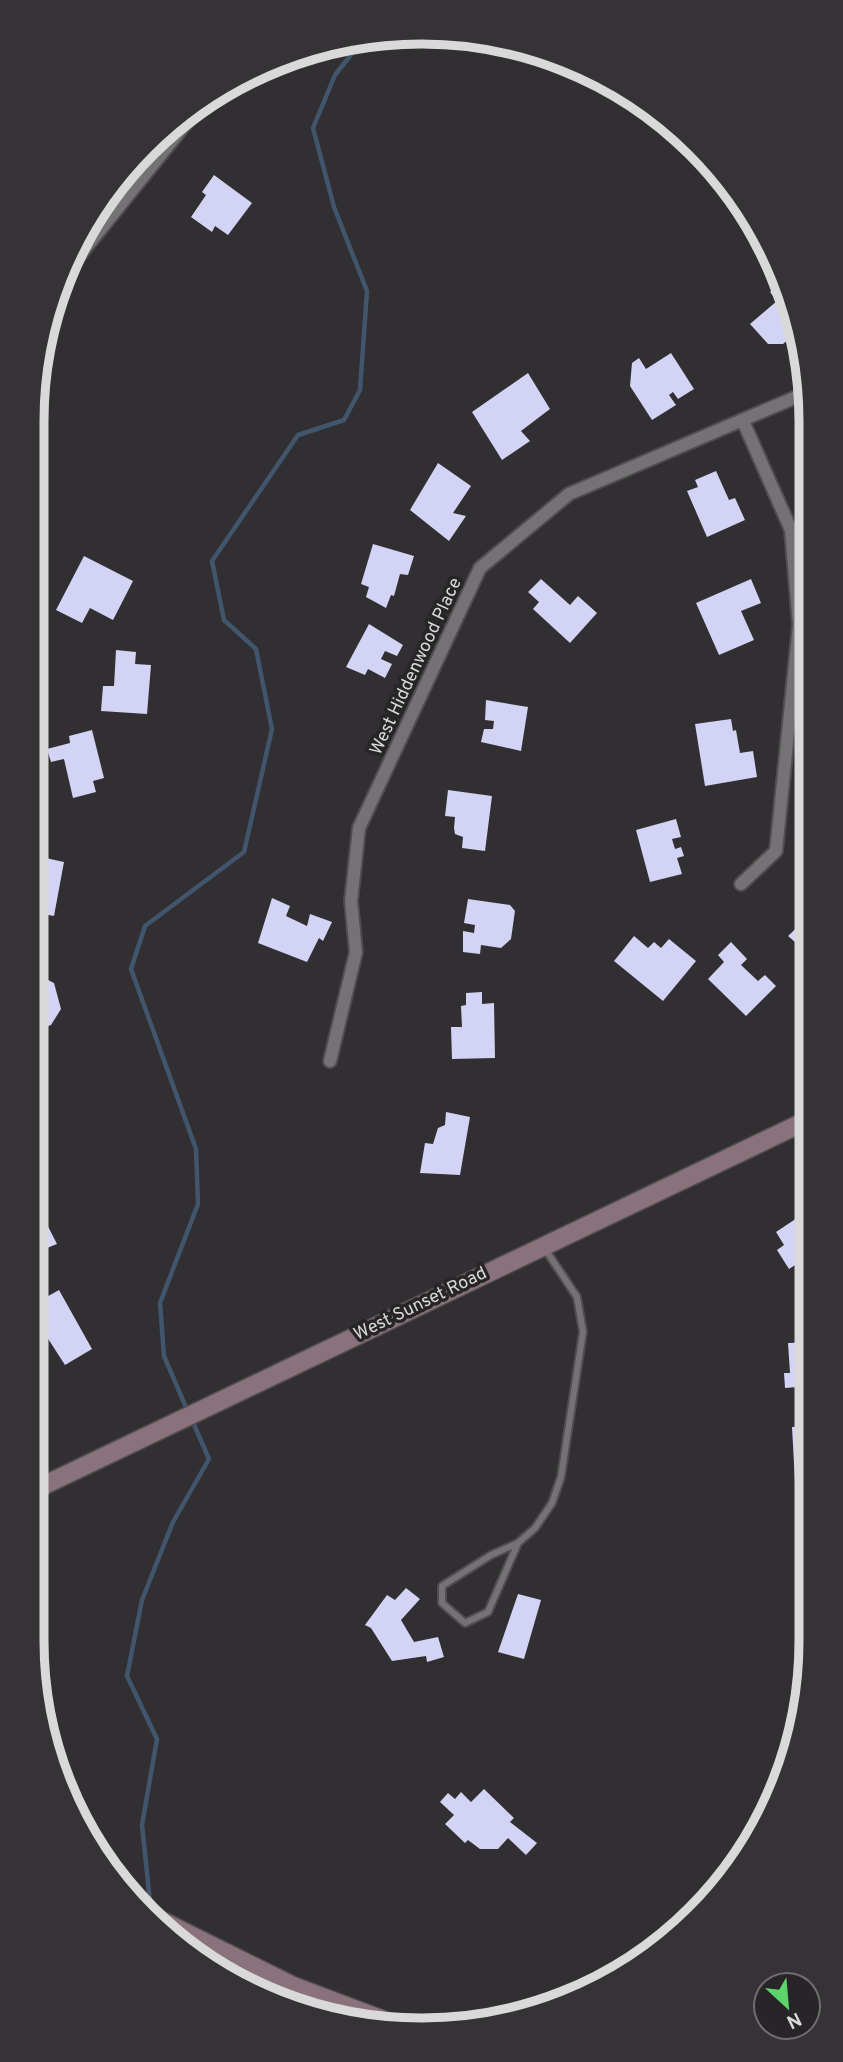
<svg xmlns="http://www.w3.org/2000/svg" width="843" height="2062" font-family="Overpass,sans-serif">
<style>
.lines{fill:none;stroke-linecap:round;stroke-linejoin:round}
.stream{stroke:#41566c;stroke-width:4.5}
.building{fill:#d3d3f5}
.lane-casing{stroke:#4f4d4f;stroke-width:10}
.street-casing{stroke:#4f4d4f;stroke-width:16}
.secondary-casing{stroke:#4f4d4f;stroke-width:21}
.lane{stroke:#757275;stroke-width:6}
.street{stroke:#757275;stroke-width:12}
.secondary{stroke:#8a727c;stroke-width:18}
.labels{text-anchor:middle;stroke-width:7;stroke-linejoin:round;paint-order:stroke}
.street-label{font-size:18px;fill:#dad9da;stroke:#272527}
.rim{fill:none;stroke:#dad9da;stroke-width:9}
</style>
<rect width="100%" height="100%" fill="#312f31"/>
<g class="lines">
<path class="stream" d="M188,1412l-24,-56 -4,-53 38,-99 -2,-55 -65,-180 14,-43 99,-74 28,-123 -16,-80 -32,-29 -12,-59 86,-126 46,-15 16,-30 7,-99 -33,-84 -21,-79 22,-53 26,-33
M151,1911l-9,-86 15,-86 -30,-63 15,-76 31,-78 36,-63 -17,-39"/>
</g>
<path class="building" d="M214,175l38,28 -24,32 -13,-9 -3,6 -21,-15 15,-22 -4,-3z
M782,283l-1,8 5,6 11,35 -14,12h-15l-18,-20 27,-23 -7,-9z
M671,353l23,36 -16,10 -5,-7 -4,3 7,10 -24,15 -22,-34 2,-23 7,-5 7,11z
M528,373l22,36 -29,22 9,10 -28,19 -30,-48z
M438,463l33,23 -18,27 13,3 -17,25 -39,-31z
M716,471l13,29 6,-2 10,22 -38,17 -20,-46 11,-4 -3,-7z
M373,544l41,12 -6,19 -8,-1 -6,22 -3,-1 -5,13 -20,-11 3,-10 -8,-3z
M84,556l49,25 -20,39 -23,-12 -8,15 -26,-13z
M32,562l6,11 -6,4z
M541,579l29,26 8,-9 19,17 -27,30 -37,-34 6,-7 -11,-10z
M751,579l10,24 -20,8 13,29 -35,15 -23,-52z
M369,624l34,21 -6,11 -12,-5 -4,8 11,5 -7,14 -17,-9 -3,6 -19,-8z
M116,650l20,2 -1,12 16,1 -4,49 -46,-3 2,-25h11z
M486,700l42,7 -7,44 -40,-9 3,-13h9l1,-8 -9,-1z
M731,719l2,12 3,-1 4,23 13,-2 4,26 -52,9 -10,-62z
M92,730l12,48 -11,3 3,11 -23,6 -9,-39 -13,3 -4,-13 23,-6 -1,-7z
M448,790l44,6 -7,55 -23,-3 1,-11 -8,-3 -1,-6 1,-11 -10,-1z
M676,819l5,18 -9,2 3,10 6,-2 3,9 -7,2 5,16 -32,8 -14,-52z
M32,855l32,7 -10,54 -22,-4z
M272,898l18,8 -4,10 21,10 3,-12 22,8 -9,19 -4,-3 -12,24 -49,-19z
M468,899l42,6 5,6 -4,28 -10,9 -20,-3 -1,9 -17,-2v-21l11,2 1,-8 -11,-2z
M810,915v28l-8,5 -14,-12z
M634,936l14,12 6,-6 7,6 8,-9 27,22 -33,40 -49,-40z
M731,942l16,17 -6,6 17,16 7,-6 11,11 -30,30 -38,-37 16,-17 -6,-7z
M44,978l10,5 7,26 -10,16 -19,7v-50z
M482,992v12l12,-1 1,55 -43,1 -1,-32h11l-1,-21 5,-1v-12z
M446,1112l24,5 -10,58 -40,-2 5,-30 8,1 5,-16 7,-3z
M37,1205l20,39 -25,10v-46z
M806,1212l4,7v14l-3,3 3,6v13l-21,14 -12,-19 7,-5 -8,-13z
M59,1290l33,59 -27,16 -20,-31 -13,9v-38z
M811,1342v44l-26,2 -1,-15h6l-2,-30z
M811,1426v55l-16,1 -3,-55z
M811,1520v36h-4l-1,-10h-5l-2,-25z
M406,1588l14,11 -19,21 13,22 24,-5 6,20 -17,5 -1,-6 -34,5 -21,-33 -6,-3 22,-30 8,5z
M811,1590v20h-3l-1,-19z
M518,1594l23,6 -17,59 -26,-7z
M484,1789l30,29 -4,4 27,21 -11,12 -18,-17 -10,11h-18l-12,-9 -3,3 -20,-19 9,-9 -14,-13 8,-9 7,6 6,-7 10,10z
M740,1858l1,1 -10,19 -4,-3z"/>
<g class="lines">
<g class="lane-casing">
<path id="lane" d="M518,1543l-30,69 -23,11 -23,-20v-17l49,-31 27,-12 17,-15 17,-25 9,-26 22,-145 -6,-35 -32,-48"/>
</g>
<g class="street-casing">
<path id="street" d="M67,271l125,-155
M741,884l35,-33 23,-226 -8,-95 -48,-109
M330,1061l26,-109 -5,-51 8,-73 121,-260 89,-74 239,-102
M32,1465l9,21"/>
</g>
<g class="secondary-casing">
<path id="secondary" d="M32,1491l778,-372
M148,1914l145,72 106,40"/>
</g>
<use href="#lane" class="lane"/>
<use href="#street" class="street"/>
<use href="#secondary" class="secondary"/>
</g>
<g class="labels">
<g class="street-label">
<text transform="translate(415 666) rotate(-65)" y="6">West Hiddenwood Place</text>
<text transform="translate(420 1303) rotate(-26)" y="6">West Sunset Road</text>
</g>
</g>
<path d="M0 0H843V2062H0ZM421 44H422A377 377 0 0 1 799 421V1641A377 377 0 0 1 422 2018H421A377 377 0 0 1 44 1641V421A377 377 0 0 1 421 44Z" fill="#353335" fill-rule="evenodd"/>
<path class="rim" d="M421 44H422A377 377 0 0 1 799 421V1641A377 377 0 0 1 422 2018H421A377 377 0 0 1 44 1641V421A377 377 0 0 1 421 44Z"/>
<g transform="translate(787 2006) rotate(154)"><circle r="33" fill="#272527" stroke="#6f6d6f" stroke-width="2"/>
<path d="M0-5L12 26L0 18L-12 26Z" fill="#5ed56c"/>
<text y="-10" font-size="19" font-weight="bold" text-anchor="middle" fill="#dad9da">N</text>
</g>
</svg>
